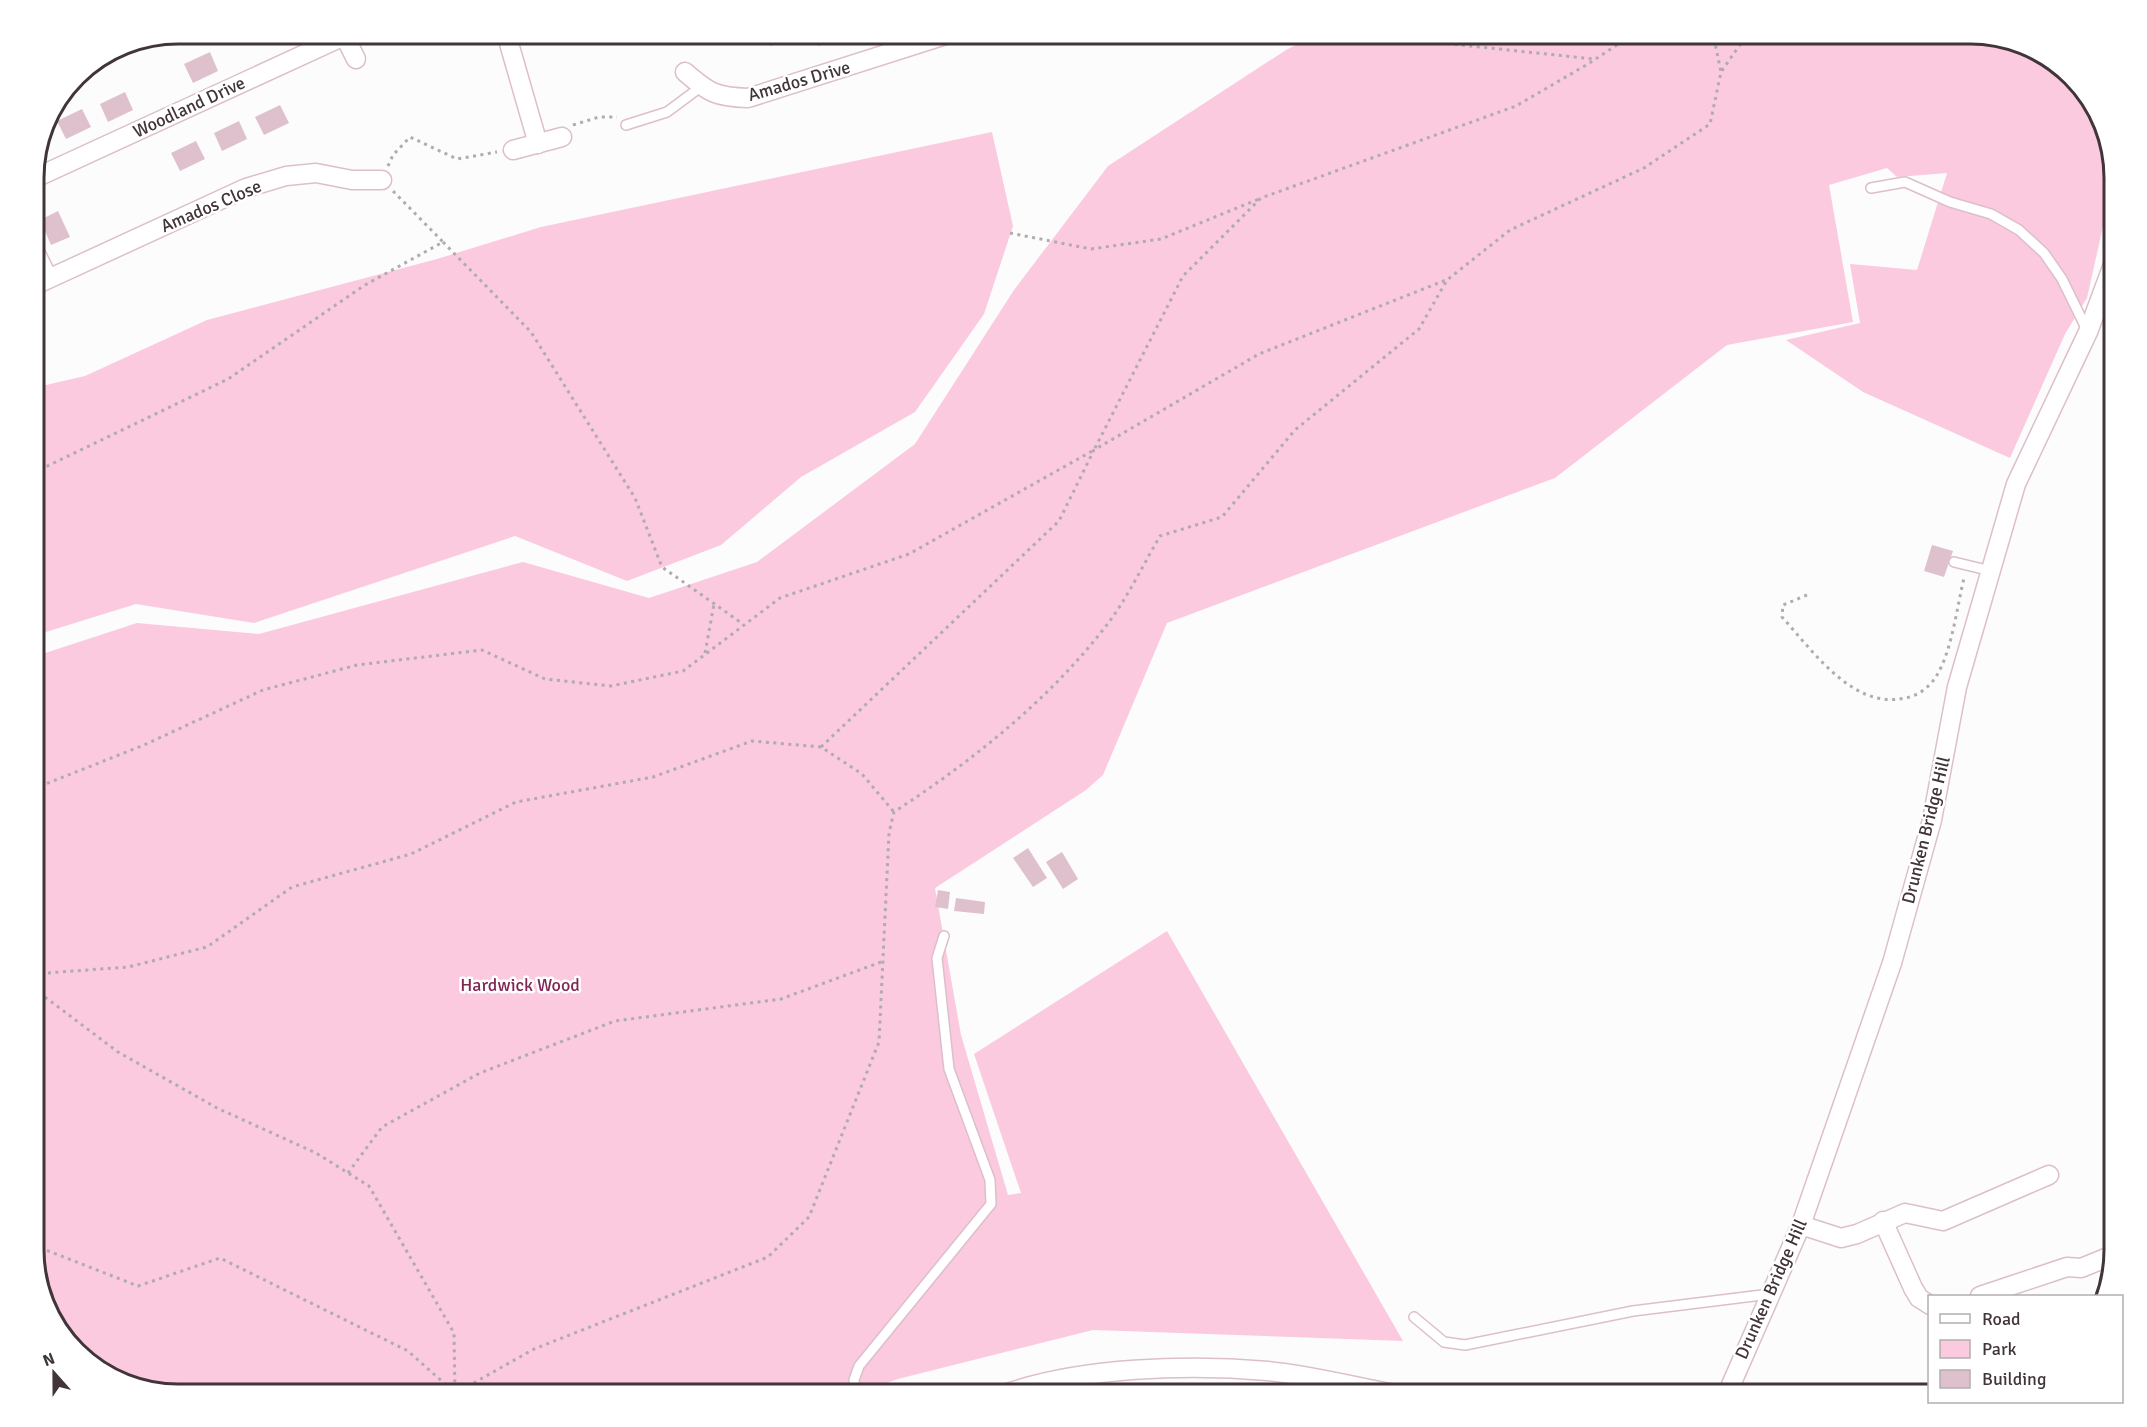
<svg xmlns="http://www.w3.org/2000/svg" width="2147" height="1427" viewBox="0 0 2147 1427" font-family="Signika,sans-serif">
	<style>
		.green { fill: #fbcade }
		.building { fill: #dec1cd }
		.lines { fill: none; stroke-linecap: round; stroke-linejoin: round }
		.lane-casing { stroke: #dcbfcb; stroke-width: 12 }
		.street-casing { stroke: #dcbfcb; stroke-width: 21 }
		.path { stroke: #b0abad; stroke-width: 3; stroke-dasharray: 3 4.5; stroke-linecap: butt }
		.lane { stroke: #fff; stroke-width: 9 }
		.street { stroke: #fff; stroke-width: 18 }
		.labels { text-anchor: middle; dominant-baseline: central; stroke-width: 5; stroke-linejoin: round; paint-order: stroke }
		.street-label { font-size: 18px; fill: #41353a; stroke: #fff }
		.park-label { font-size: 18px; fill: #802655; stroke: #fff }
		.rim { fill: none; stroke: #41353a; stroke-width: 3 }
	</style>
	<rect width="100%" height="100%" fill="#fcfcfc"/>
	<!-- green -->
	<g class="green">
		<polygon points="1319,33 1969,33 2050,58 2099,113 2114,177 2087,298 2065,334 2010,458 1863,392 1786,340 1860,323 1850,264 1917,270 1947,173 1897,177 1887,168 1829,185 1853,322 1727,345 1555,478 1167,623 1103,775 1086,790 935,888 961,1035 1008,1195 1021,1193 974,1054 1167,931 1403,1341 1093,1330 898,1379 856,1394 178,1394 97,1369 52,1321 33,1259 33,657 137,623 259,634 523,562 649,598 757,562 915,444 1014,290 1108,166 1286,50"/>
		<polygon points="992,132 1013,226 984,314 915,412 801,477 721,545 627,581 515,536 254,623 136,604 33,636 33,388 85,376 207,320 437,259 541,227"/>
	</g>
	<!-- building -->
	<g class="building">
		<polygon points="766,33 795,33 797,38 770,46"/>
		<polygon points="814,33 843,33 844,38 818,46"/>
		<polygon points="210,52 218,71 193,83 184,64"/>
		<polygon points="125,92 133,110 108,122 100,104"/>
		<polygon points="280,105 289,123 264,135 255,117"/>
		<polygon points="82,109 91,127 66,139 57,121"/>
		<polygon points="239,121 247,139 222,151 214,133"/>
		<polygon points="196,141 205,159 180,171 171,153"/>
		<polygon points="58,211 70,237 51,245 40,220"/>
		<polygon points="1932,545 1953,551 1944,577 1924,571"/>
		<polygon points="1028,848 1047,878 1033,887 1013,858"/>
		<polygon points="1062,852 1078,879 1063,889 1046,862"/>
		<polygon points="938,890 950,892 948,909 935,907"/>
		<polygon points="956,898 985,902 984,914 954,911"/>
	</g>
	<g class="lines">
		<!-- lane casing -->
		<g class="lane-casing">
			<g id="lane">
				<polyline points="626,125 667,112 702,86"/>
				<polyline points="1871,188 1905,182 1950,202 1991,214 2019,230 2044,253 2062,279 2087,330"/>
				<polyline points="1954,562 1991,571"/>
				<polyline points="1414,1317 1444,1342 1465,1345 1633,1311 1770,1294"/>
				<polyline points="855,1394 854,1380 859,1366 991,1204 990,1180 949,1069 937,958 944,936"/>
			</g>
		</g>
		<!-- street casing -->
		<g class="street-casing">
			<g id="street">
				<polyline points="343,33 356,59"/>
				<polyline points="506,33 538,144"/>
				<path d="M685 72C709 93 716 97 748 98L952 33"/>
				<polyline points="513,150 562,137"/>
				<polyline points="33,179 344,36"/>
				<polyline points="33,248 48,278"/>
				<polyline points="33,286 246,188 286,176 316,173 352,180 382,180"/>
				<polyline points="1883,1221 1913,1288 1919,1298 1930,1305"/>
				<polyline points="1801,1225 1841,1238 1857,1234 1905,1213 1943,1221 2049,1175"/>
				<polyline points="1980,1296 2067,1267 2081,1268 2113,1255"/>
				<path d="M1005 1394C1080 1367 1189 1364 1268 1371 1310 1375 1352 1386 1394 1394"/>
				<polyline points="1727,1394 1801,1225 1892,963 1932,820 1957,687 2016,484 2088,332 2114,262"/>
			</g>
		</g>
		<!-- path -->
		<g class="path">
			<polyline points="1708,33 1715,43 1721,72"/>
			<polyline points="1432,42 1594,59"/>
			<polyline points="573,125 599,117 617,117"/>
			<polyline points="388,166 393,155 410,137 457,159 497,152"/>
			<polyline points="1010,233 1091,249 1161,239 1259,199"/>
			<polyline points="443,242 531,332 635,498 662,567 743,624"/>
			<polyline points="33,473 228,379 365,285 443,242 393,191"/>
			<path d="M1807 595 1783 605 1782 617C1813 651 1853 710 1905 698 1918 696 1930 687 1937 675 1952 650 1957 607 1964 578"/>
			<polyline points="705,653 714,604"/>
			<polyline points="821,747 1059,521 1094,450 1259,354 1446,280"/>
			<polyline points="33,789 144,745 263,690 357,665 482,650 545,679 611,686 683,671 780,598 909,554 1094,450 1183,276 1261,198 1516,106 1588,64 1635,33"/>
			<polyline points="33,974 128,967 207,947 292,887 411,854 516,802 653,777 752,741 821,747 862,774 894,812"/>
			<polyline points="33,988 118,1052 217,1108 316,1153 369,1186 454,1333 455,1393"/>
			<polyline points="348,1173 382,1127 480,1073 615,1021 781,999 881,962"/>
			<polyline points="33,1245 138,1286 220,1258 408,1351 455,1393"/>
			<path d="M454 1394 534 1349 768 1257 809 1217 879 1042 889 833 894 812C972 761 1048 701 1106 626 1127 599 1143 565 1160 536L1222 517 1295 430 1419 329 1447 280 1510 230 1644 168 1710 124 1721 72 1748 33"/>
		</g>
		<!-- lane -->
		<use href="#lane" class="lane"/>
		<!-- street -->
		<use href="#street" class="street"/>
	</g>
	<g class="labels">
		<!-- street labels -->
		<g class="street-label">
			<text transform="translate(799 81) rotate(-16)">Amados Drive</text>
			<text transform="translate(189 107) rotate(-25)">Woodland Drive</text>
			<text transform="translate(211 206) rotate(-23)">Amados Close</text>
			<text transform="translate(1926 830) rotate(-76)">Drunken Bridge Hill</text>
			<text transform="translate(1771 1289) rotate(-66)">Drunken Bridge Hill</text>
		</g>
		<!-- park labels -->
		<g class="park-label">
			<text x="520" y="985">Hardwick Wood</text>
		</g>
	</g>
	<!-- crop -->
	<path d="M0 0H2147V1427H0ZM178 44H1970A134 134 0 0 1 2104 178V1250A134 134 0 0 1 1970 1384H178A134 134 0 0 1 44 1250V178A134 134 0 0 1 178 44Z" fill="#fff" fill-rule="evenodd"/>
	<path class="rim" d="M178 44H1970A134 134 0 0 1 2104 178V1250A134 134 0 0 1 1970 1384H178A134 134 0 0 1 44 1250V178A134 134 0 0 1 178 44Z"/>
	<!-- legend -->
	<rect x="1928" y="1295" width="195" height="108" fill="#ffffff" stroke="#b3aeb0" stroke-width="1.5"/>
	<rect x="1940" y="1314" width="30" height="9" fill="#ffffff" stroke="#b3aeb0" stroke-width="1.5"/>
	<text x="1982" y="1325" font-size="18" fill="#41353a">Road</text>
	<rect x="1940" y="1340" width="30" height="18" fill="#fbcade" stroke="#b3aeb0" stroke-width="1.5"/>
	<text x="1982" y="1355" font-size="18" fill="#41353a">Park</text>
	<rect x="1940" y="1370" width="30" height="18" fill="#dec1cd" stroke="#b3aeb0" stroke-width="1.5"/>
	<text x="1982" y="1385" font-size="18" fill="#41353a">Building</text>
	<!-- north arrow -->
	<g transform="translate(54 1373) rotate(339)" stroke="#ffffff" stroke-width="4.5" paint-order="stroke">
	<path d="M0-4.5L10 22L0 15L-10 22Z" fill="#41353a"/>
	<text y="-9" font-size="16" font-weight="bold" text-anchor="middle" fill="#41353a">N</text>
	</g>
</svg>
